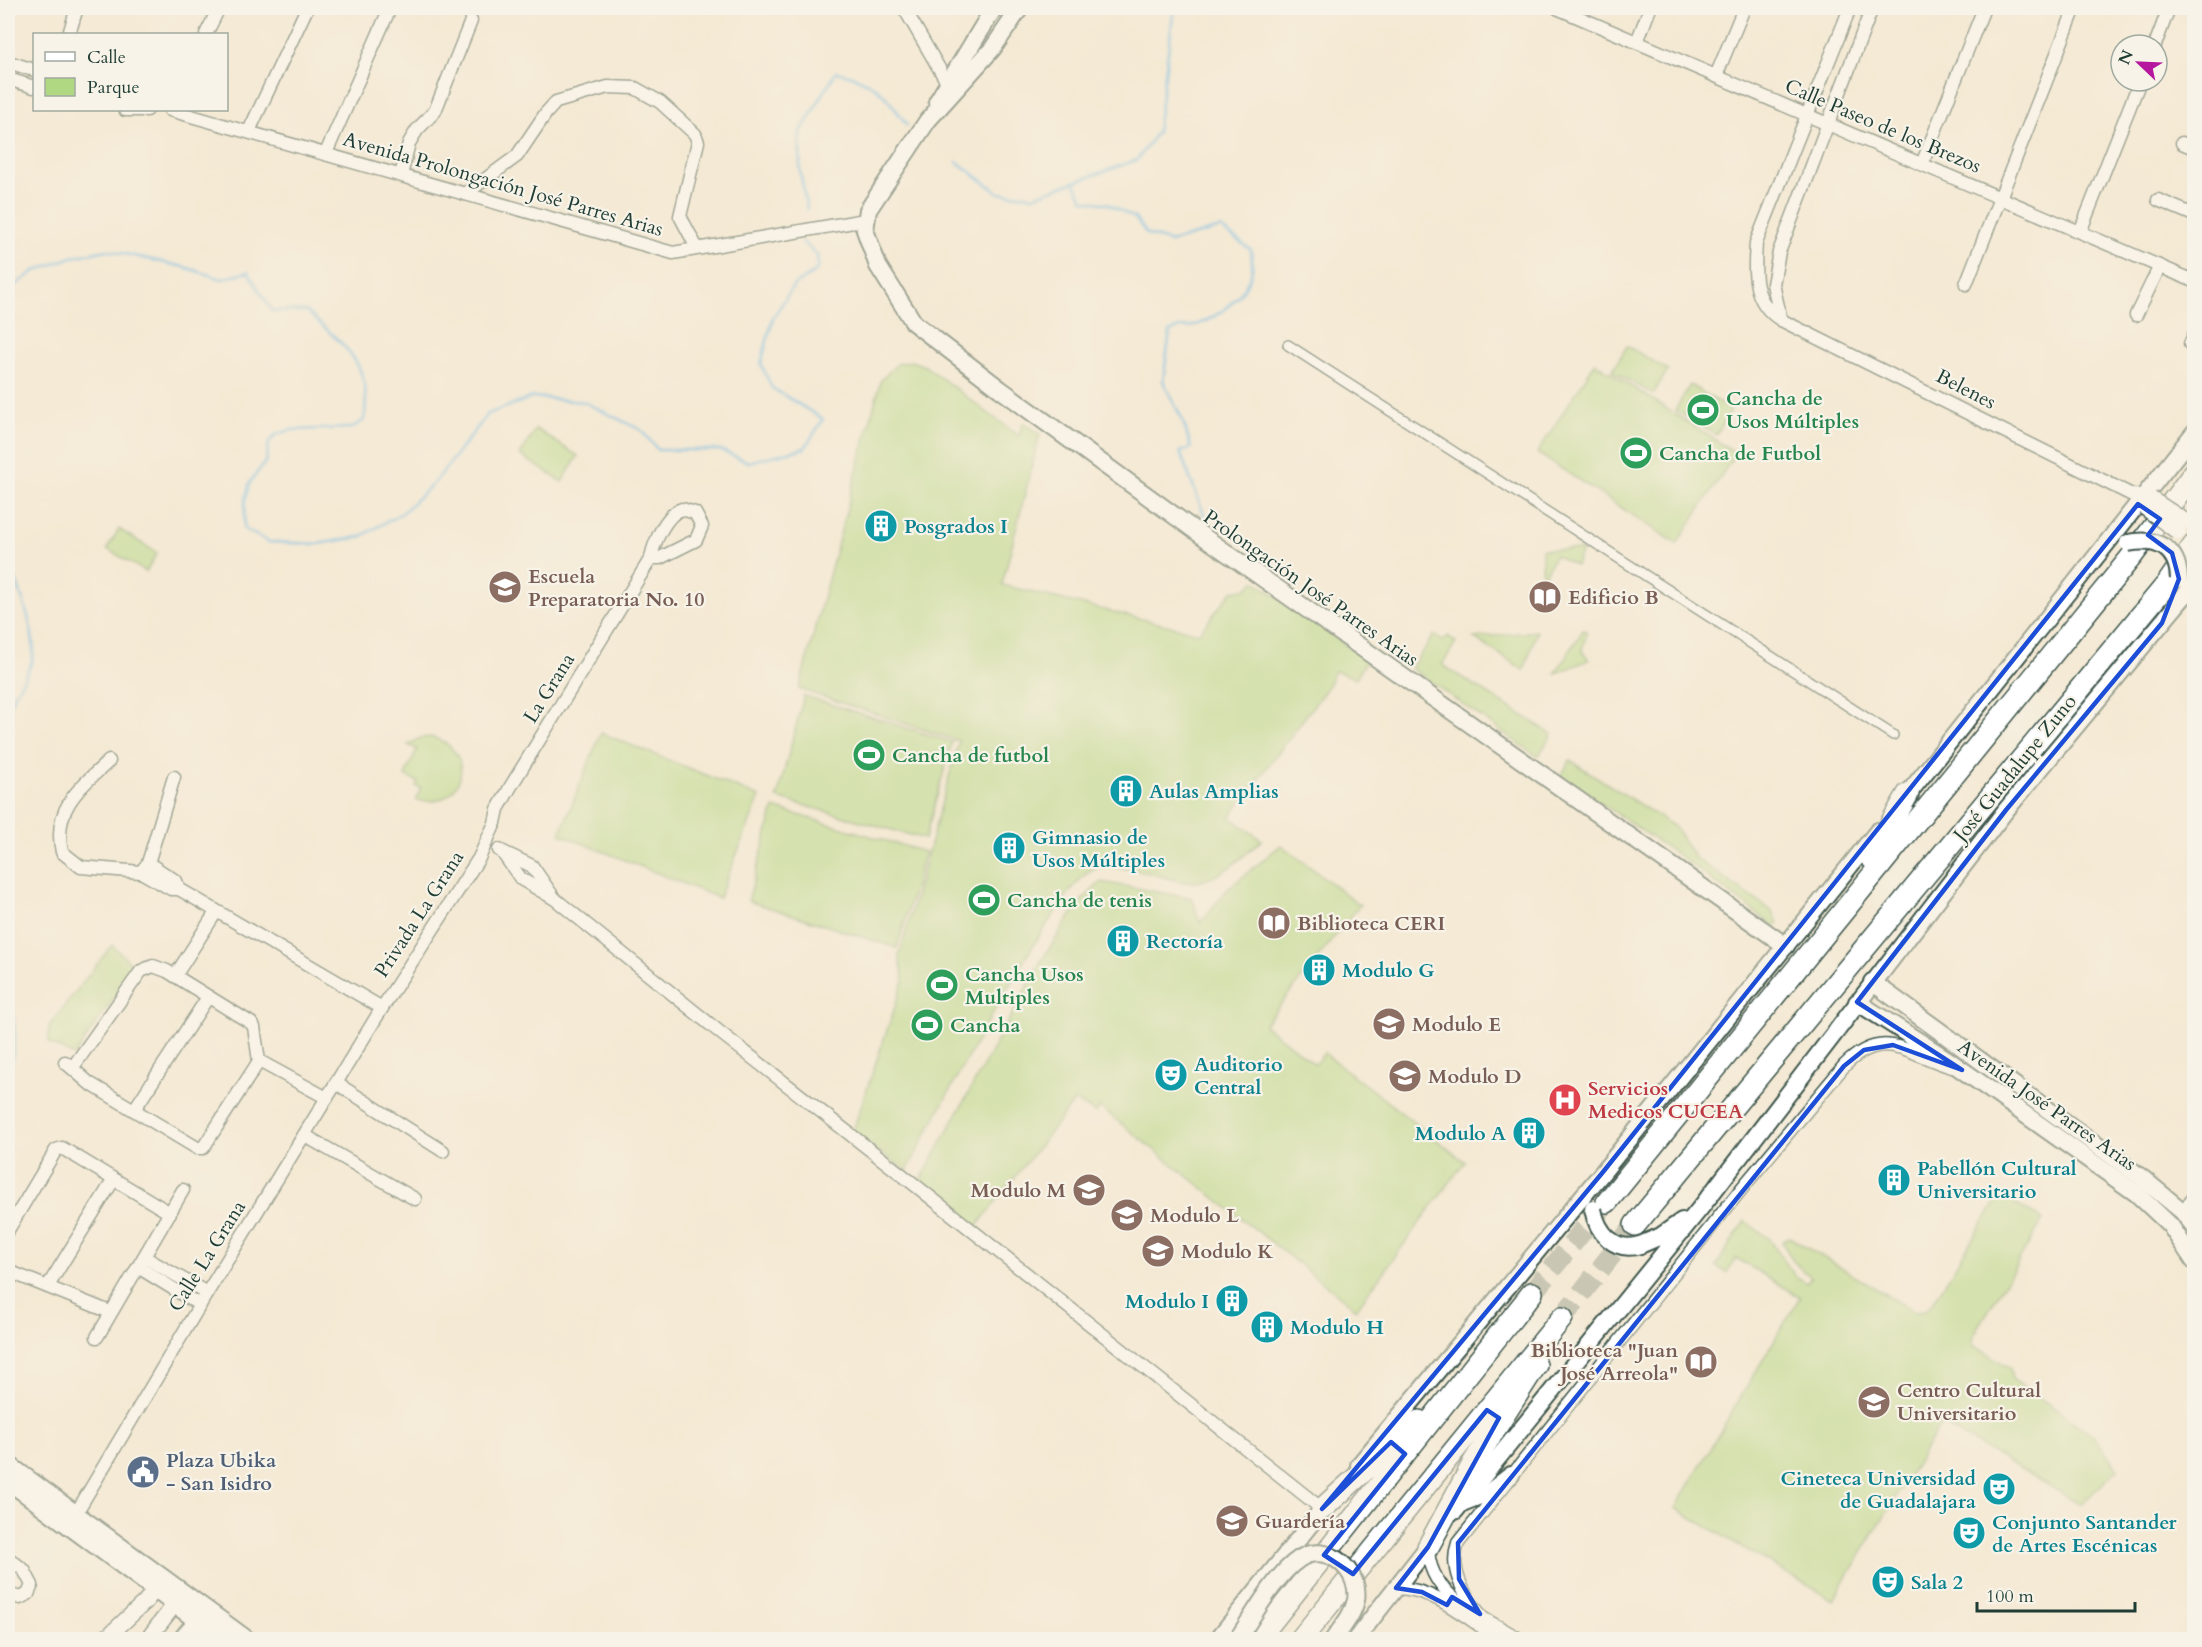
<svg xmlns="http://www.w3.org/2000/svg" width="2202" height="1647" viewBox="0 0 2202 1647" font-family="Cardo,serif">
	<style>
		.green { fill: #b0d882; stroke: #688a5b; stroke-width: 1.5 }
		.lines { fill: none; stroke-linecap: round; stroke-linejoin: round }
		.stream { stroke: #6cb8e6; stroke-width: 3 }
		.motorway-tunnel { stroke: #c9c7b4; stroke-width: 21; stroke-dasharray: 21 10; stroke-linecap: butt }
		.pedestrian-casing { stroke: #3f574c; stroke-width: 12 }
		.minor-casing { stroke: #3f574c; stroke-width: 15 }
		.tertiary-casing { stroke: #3f574c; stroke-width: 18 }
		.secondary-casing { stroke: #3f574c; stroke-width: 20 }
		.motorway-casing { stroke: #3f574c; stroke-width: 24 }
		.pedestrian { stroke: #fff; stroke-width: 9 }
		.minor { stroke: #fff; stroke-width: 12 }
		.tertiary { stroke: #fff; stroke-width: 15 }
		.secondary { stroke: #fff; stroke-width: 16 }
		.motorway { stroke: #fff; stroke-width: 21 }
		.tertiary-bridge-casing { stroke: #3f574c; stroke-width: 18; stroke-linecap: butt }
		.secondary-bridge-casing { stroke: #3f574c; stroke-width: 20; stroke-linecap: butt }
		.tertiary-bridge { stroke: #fff; stroke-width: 15 }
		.secondary-bridge { stroke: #fff; stroke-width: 16 }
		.marked { fill: none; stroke: #1d4ed8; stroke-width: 4.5; stroke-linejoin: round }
		.labels { text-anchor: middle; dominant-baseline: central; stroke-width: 4.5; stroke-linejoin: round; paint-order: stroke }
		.street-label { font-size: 20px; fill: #1f3d34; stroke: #f7f3e8 }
		.leisure-label { font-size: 20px; font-weight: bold; fill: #27864d; stroke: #f7f3e8; text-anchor: start }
		.culture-label { font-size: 20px; font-weight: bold; fill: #0d838f; stroke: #f7f3e8; text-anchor: start }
		.education-label { font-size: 20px; font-weight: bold; fill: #785e54; stroke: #f7f3e8; text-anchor: start }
		.health-label { font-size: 20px; font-weight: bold; fill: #be3a42; stroke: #f7f3e8; text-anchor: start }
		.service-label { font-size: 20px; font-weight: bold; fill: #4e5e75; stroke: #f7f3e8; text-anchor: start }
	</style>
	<rect width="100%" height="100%" fill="#f7f3e8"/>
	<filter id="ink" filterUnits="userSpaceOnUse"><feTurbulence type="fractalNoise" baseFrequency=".0167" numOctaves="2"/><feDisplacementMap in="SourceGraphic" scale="12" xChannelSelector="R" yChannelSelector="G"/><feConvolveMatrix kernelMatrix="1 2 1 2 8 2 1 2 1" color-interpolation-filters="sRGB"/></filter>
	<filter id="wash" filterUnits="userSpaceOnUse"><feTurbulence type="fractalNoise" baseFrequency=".008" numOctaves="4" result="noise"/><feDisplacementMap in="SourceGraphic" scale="24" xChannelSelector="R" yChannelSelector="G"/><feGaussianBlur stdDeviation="1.35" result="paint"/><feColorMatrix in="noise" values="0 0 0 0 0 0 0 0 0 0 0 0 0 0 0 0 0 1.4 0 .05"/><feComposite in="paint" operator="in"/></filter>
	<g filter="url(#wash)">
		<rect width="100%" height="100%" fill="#f4e9d4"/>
		<!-- green -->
		<g class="green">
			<polygon points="1627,346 1668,370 1653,394 1612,371"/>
			<path d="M911 361 925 366 1019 436 1023 423 1040 434 1002 585 1199 633 1232 591 1245 589 1255 581 1367 660 1356 678 1335 671 1326 689 1230 817 1262 840C1242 857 1214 886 1184 882 1168 879 1152 873 1135 870 1123 868 1107 865 1095 868 1059 880 931 1125 907 1171L852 1133 904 980 899 956 959 741 799 689 881 380 897 364Z"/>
			<polygon points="1595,363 1736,453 1677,544 1537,453"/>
			<polygon points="1690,385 1731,410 1716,435 1675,410"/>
			<polygon points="536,429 578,456 562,482 520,455"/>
			<polygon points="119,529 157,553 146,572 107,549"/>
			<polygon points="1542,549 1582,550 1576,566 1555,555 1542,579"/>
			<polygon points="1583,630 1587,632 1582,650 1589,660 1555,674"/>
			<polygon points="1537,631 1524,670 1474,638"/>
			<polygon points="1434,635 1443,641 1448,636 1456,642 1442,665 1552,734 1538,757 1411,668"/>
			<polygon points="804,696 952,742 925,839 777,798"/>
			<polygon points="601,733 760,797 719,898 560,834"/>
			<path d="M431 737C479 749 465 811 416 800L421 788 416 786 418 782 405 776 417 749 408 745 420 738Z"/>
			<polygon points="1570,760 1675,827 1695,858 1772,911 1778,923 1775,927 1682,858 1561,776"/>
			<polygon points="774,808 925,852 897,948 748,901"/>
			<polygon points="1281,845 1360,905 1264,1025 1315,1064 1324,1053 1465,1162 1356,1309 1100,1107 1095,1113 1075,1100 974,1230 918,1185 1040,963 1079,903 1101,882 1192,898 1200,923 1228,889"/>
			<polygon points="112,945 135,967 74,1056 49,1043 49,1026"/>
			<polygon points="2000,1195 2043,1220 1972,1338 1973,1345 2010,1368 2012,1379 2092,1434 2118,1469 2081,1504 1941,1423 1833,1600 1675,1508 1800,1297 1736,1258 1727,1273 1716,1266 1745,1221 1768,1238 1795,1276 1807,1283 1811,1277 1793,1261 1782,1242 1789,1237 1915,1312 1924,1311 1932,1304"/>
		</g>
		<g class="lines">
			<!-- stream -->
			<g class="stream">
				<polyline points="957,162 999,193 1034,196 1137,160 1157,132 1174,8"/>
				<path d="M1074 182 1084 200 1108 204 1135 218 1147 234 1170 242 1221 228 1251 250C1251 256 1253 264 1252 270 1247 295 1219 317 1196 325 1186 329 1180 325 1170 332L1163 381 1183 421 1191 448 1180 452 1210 530"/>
				<path d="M807 209 800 171V133L836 72C875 80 884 93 907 125"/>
				<path d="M8 294 12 288 33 272 72 257 107 250 184 267 222 279 248 272 272 311H306C343 345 374 363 364 420L352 428 291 430 277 434 269 442 266 461 250 482 245 500 244 529 269 542 317 544 360 537 402 513 435 482 488 414 533 397 584 402 641 430 658 450H720L748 462 805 448 823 419 772 388 761 364 773 318 794 285 815 272 818 267 817 255 803 242"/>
				<path d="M8 560C17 583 39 637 32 661 27 677 14 692 8 708"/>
				<polyline points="8,970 15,1036 8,1086"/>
			</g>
		</g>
	</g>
	<g filter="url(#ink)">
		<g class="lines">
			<!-- motorway-tunnel -->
			<g class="motorway-tunnel">
				<polyline points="1532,1293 1606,1202"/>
				<polyline points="1562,1318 1635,1225"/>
			</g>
			<!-- pedestrian casing -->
			<g class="pedestrian-casing">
				<g id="pedestrian">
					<polyline points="1288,345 1893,735"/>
					<polyline points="2182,1211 2194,1193"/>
				</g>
			</g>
			<!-- minor casing -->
			<g class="minor-casing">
				<g id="minor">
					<polyline points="904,8 951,89"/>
					<polyline points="1557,8 2194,281"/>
					<path d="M1850 8 1756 243C1754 274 1752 302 1781 320L2132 495 2146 496"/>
					<polyline points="69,34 77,8"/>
					<polyline points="206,34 219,8"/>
					<polyline points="1637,42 1650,8"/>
					<polyline points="2155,45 2169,8"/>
					<polyline points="8,62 34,70"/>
					<polyline points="1716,76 1744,8"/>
					<polyline points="8,79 34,87"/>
					<polyline points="125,110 147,110"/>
					<polyline points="170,110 673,253 865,220"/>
					<polyline points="249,131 307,8"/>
					<polyline points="2182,143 2194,148"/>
					<polyline points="326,153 390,8"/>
					<polyline points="1922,164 1984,8"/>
					<polyline points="401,175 409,143 417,130 435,111 471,21"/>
					<polyline points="465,194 517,156 546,113 556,102 608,87 635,88 660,102 695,134 698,142 680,216 697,248"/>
					<polyline points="2158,200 2194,215"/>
					<polyline points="2080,232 2140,81"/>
					<polyline points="1966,284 2075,8"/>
					<polyline points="2136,315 2160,266"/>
					<polyline points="1781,320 1773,284 1779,252 1872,8"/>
					<polyline points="2190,344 2194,335"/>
					<path d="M109 761C80 787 52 809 62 852L81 867 141 872 148 863 174 777"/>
					<polyline points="499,850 532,866 554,898"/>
					<polyline points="502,852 521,879 555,899 722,1034 915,1185 1322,1509"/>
					<polyline points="148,863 176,881 179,889"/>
					<polyline points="141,872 171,889 179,889 382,1008"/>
					<polyline points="175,976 216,912"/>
					<polyline points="259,1061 327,1098"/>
					<polyline points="65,1062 89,1083 197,1148 203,1148 259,1061"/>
					<polyline points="73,1067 141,971 153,966 167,971 251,1023 254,1027 259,1061"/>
					<polyline points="336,1083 443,1151"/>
					<polyline points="134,1110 208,997"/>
					<polyline points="304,1135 415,1199"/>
					<polyline points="8,1230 56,1150 62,1148 170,1213"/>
					<polyline points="144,1257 207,1293"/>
					<polyline points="138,1267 200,1305"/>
					<polyline points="8,1271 110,1312"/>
					<polyline points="48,1286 114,1179"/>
					<polyline points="97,1337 183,1190"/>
					<path d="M72 1520 207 1293 382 1008 479 858 495 823 498 809 511 786 651 558C654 542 666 514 682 509L695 513 702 526 696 540 660 558H651"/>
					<path d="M1428 1547C1428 1598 1483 1616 1521 1640"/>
					<polyline points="8,1558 24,1570 32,1585 28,1594 20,1598 8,1594"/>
					<path d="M1396 1588C1435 1588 1469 1620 1501 1640"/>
					<path d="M1480 1614C1463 1595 1449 1568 1458 1543L1743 1187 1844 1066C1884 1025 1909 1055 1952 1067"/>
				</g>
			</g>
			<!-- tertiary casing -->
			<g class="tertiary-casing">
				<g id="tertiary">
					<polyline points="104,1640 145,1602 162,1581"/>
					<polyline points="147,1640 182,1595"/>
				</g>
			</g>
			<!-- secondary casing -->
			<g class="secondary-casing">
				<g id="secondary">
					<polyline points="1020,8 993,48 928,120 868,210 865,230 878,266 914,323 1000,389 1197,532 1786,946"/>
					<polyline points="937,102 994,8"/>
					<polyline points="1900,804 2194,433"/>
					<polyline points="1872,982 2142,1178 2182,1211 2194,1226"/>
					<polyline points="1857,1002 1948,1060 2136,1193 2170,1225 2194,1261"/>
					<polyline points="1640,1245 1661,1236 1682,1221"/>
					<polyline points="8,1464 248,1640"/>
					<polyline points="1359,1465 1603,1172 1878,831"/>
					<polyline points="8,1481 223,1640"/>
					<polyline points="1462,1503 1488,1493 1511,1475"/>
					<polyline points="1455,1511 1702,1206 2006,810 2194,584"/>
					<polyline points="181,1640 197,1620"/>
					<polyline points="1217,1640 1329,1501"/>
					<polyline points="1355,1640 1434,1539"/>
				</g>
			</g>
			<!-- motorway casing -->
			<g class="motorway-casing">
				<g id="motorway">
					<polyline points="1871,858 1908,794"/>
					<polyline points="1607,1202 2132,556 2194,473"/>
					<polyline points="1635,1225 2167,584 2194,545"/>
					<polyline points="1322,1509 1419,1421"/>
					<polyline points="1428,1547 1474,1462 1536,1365"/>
					<polyline points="1257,1640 1532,1293"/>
					<polyline points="1300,1640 1562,1318"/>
				</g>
			</g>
			<!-- pedestrian -->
			<use href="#pedestrian" class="pedestrian"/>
			<!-- minor -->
			<use href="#minor" class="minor"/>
			<!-- tertiary -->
			<use href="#tertiary" class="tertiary"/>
			<!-- secondary -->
			<use href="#secondary" class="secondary"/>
			<!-- motorway -->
			<use href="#motorway" class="motorway"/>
			<!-- tertiary-bridge casing -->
			<g class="tertiary-bridge-casing">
				<g id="tertiary-bridge">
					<polyline points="2151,499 2185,521"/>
					<polyline points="2144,507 2178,532"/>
				</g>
			</g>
			<!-- secondary-bridge casing -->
			<g class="secondary-bridge-casing">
				<g id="secondary-bridge">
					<path d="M2128 543C2157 537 2178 548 2179 579"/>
					<path d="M1593 1209C1597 1232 1614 1253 1640 1245"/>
					<path d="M1237 1640C1253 1616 1276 1574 1299 1559 1326 1540 1361 1571 1356 1600 1353 1615 1342 1627 1333 1640"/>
				</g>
			</g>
			<!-- tertiary-bridge -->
			<use href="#tertiary-bridge" class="tertiary-bridge"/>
			<!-- secondary-bridge -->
			<use href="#secondary-bridge" class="secondary-bridge"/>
		</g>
	</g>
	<!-- marked area -->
	<path d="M0 0H2202V1647H0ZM2138 504 2160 519 2148 535 2172 553 2179 579 2162 623 2006 810 1857 1002 1962 1070 1893 1045 1864 1050 1844 1066 1458 1543 1459 1579 1480 1614 1452 1597 1447 1605 1422 1592 1396 1588 1428 1547 1499 1418 1487 1410 1353 1574 1324 1555 1405 1454 1391 1442 1322 1509 1603 1172Z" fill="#f4e9d4" fill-opacity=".55" fill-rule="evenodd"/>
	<path class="marked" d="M2138 504 2160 519 2148 535 2172 553 2179 579 2162 623 2006 810 1857 1002 1962 1070 1893 1045 1864 1050 1844 1066 1458 1543 1459 1579 1480 1614 1452 1597 1447 1605 1422 1592 1396 1588 1428 1547 1499 1418 1487 1410 1353 1574 1324 1555 1405 1454 1391 1442 1322 1509 1603 1172Z"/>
	<!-- icons -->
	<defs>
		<g id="stadium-disc" transform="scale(1.725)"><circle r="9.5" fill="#2e9e5b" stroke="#f7f3e8"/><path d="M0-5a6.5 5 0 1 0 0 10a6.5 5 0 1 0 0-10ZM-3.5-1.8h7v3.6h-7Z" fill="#fff"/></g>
		<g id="building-disc" transform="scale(1.725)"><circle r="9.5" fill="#0f9aa8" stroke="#f7f3e8"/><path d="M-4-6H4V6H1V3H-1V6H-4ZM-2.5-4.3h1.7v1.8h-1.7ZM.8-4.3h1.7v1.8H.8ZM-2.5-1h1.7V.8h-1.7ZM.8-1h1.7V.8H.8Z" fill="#fff"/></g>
		<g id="university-disc" transform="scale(1.725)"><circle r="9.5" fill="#8d6e63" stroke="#f7f3e8"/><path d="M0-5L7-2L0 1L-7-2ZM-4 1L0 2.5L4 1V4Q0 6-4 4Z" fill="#fff"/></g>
		<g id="library-disc" transform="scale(1.725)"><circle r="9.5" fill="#8d6e63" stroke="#f7f3e8"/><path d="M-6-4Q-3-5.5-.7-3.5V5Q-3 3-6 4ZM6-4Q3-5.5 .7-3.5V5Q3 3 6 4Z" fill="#fff"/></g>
		<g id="school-disc" transform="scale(1.725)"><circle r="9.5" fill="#8d6e63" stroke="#f7f3e8"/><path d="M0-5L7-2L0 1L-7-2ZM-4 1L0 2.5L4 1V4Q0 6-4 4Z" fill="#fff"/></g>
		<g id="theatre-disc" transform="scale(1.725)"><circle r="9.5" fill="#0f9aa8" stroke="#f7f3e8"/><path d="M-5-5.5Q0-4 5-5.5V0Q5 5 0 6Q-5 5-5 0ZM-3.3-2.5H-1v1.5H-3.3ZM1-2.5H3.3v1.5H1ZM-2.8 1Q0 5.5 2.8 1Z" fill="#fff"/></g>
		<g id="hospital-disc" transform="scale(1.725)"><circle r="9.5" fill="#e0444e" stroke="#f7f3e8"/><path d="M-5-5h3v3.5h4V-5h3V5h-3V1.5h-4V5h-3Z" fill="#fff"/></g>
		<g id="civic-disc" transform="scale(1.725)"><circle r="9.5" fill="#5c6f8a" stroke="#f7f3e8"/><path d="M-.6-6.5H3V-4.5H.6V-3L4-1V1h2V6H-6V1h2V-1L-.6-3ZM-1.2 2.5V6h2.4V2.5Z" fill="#fff"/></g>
	</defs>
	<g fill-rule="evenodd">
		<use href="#stadium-disc" x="1703" y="410"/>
		<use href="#stadium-disc" x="1636" y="453"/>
		<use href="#building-disc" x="881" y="526"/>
		<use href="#university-disc" x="505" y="587"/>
		<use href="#library-disc" x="1545" y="597"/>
		<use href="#stadium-disc" x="869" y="755"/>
		<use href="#building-disc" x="1126" y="791"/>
		<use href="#building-disc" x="1009" y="848"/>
		<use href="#stadium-disc" x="984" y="900"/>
		<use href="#library-disc" x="1274" y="923"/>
		<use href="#building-disc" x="1123" y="941"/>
		<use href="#building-disc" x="1319" y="970"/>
		<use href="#stadium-disc" x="942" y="985"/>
		<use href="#school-disc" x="1389" y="1024"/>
		<use href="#stadium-disc" x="927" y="1025"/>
		<use href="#theatre-disc" x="1171" y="1075"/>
		<use href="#school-disc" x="1405" y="1076"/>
		<use href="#hospital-disc" x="1565" y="1100"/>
		<use href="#building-disc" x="1529" y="1133"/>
		<use href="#building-disc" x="1894" y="1180"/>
		<use href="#school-disc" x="1089" y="1190"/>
		<use href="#school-disc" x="1127" y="1215"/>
		<use href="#school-disc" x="1158" y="1251"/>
		<use href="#building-disc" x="1232" y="1301"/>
		<use href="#building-disc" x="1267" y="1327"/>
		<use href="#library-disc" x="1701" y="1362"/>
		<use href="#university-disc" x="1874" y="1402"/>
		<use href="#civic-disc" x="143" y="1472"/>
		<use href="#theatre-disc" x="1999" y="1489"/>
		<use href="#school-disc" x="1232" y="1521"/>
		<use href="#theatre-disc" x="1969" y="1533"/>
		<use href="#theatre-disc" x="1888" y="1582"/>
	</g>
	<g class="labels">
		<!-- street labels -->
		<g class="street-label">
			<text transform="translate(1883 126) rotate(23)">Calle Paseo de los Brezos</text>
			<text transform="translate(503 184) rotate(16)">Avenida Prolongación José Parres Arias</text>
			<text transform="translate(1966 389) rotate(27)">Belenes</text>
			<text transform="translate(1311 588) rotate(35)">Prolongación José Parres Arias</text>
			<text transform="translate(549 688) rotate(-58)">La Grana</text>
			<text transform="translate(2015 768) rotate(-51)">José Guadalupe Zuno</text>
			<text transform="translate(419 914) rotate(-57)">Privada La Grana</text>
			<text transform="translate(2047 1105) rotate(35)">Avenida José Parres Arias</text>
			<text transform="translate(207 1256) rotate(-58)">Calle La Grana</text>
		</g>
		<!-- leisure labels -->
		<g class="leisure-label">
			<text x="1726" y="398">Cancha de<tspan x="1726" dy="23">Usos Múltiples</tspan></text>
			<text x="1659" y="453">Cancha de Futbol</text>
			<text x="892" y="755">Cancha de futbol</text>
			<text x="1007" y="900">Cancha de tenis</text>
			<text x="965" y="974">Cancha Usos<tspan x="965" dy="23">Multiples</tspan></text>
			<text x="950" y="1025">Cancha</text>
		</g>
		<!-- culture labels -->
		<g class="culture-label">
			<text x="904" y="526">Posgrados I</text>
			<text x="1149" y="791">Aulas Amplias</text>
			<text x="1032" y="837">Gimnasio de<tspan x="1032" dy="23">Usos Múltiples</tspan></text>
			<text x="1146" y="941">Rectoría</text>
			<text x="1342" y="970">Modulo G</text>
			<text x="1194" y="1064">Auditorio<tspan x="1194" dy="23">Central</tspan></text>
			<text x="1506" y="1133" text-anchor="end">Modulo A</text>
			<text x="1917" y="1168">Pabellón Cultural<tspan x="1917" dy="23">Universitario</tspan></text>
			<text x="1209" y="1301" text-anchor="end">Modulo I</text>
			<text x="1290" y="1327">Modulo H</text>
			<text x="1976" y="1478" text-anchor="end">Cineteca Universidad<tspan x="1976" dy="23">de Guadalajara</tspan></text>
			<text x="1992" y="1522">Conjunto Santander<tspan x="1992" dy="23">de Artes Escénicas</tspan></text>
			<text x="1911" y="1582">Sala 2</text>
		</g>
		<!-- education labels -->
		<g class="education-label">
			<text x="528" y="576">Escuela<tspan x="528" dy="23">Preparatoria No. 10</tspan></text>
			<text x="1568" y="597">Edificio B</text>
			<text x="1297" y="923">Biblioteca CERI</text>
			<text x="1412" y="1024">Modulo E</text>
			<text x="1428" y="1076">Modulo D</text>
			<text x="1066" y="1190" text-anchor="end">Modulo M</text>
			<text x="1150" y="1215">Modulo L</text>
			<text x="1181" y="1251">Modulo K</text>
			<text x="1678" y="1350" text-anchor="end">Biblioteca "Juan<tspan x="1678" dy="23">José Arreola"</tspan></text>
			<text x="1897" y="1390">Centro Cultural<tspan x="1897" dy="23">Universitario</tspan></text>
			<text x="1255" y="1521">Guardería</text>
		</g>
		<!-- health labels -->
		<g class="health-label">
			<text x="1588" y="1088">Servicios<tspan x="1588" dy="23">Medicos CUCEA</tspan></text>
		</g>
		<!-- service labels -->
		<g class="service-label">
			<text x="166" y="1460">Plaza Ubika<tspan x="166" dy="23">- San Isidro</tspan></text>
		</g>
	</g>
	<!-- margin -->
	<rect width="2202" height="1647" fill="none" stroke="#f7f3e8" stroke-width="30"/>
	<!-- legend -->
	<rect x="33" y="33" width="195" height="78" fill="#f7f3e8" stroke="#a1aaa0" stroke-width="1.5"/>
	<rect x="45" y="52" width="30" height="9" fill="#ffffff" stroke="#a1aaa0" stroke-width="1.5"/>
	<text x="87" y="63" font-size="18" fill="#1f3d34">Calle</text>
	<rect x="45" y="78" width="30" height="18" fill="#b0d882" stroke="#a1aaa0" stroke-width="1.5"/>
	<text x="87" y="93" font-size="18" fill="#1f3d34">Parque</text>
	<!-- north arrow -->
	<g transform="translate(2139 63) rotate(293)"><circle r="28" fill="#f7f3e8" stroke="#a1aaa0" stroke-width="1.5"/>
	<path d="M0-4.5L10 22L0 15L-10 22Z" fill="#b5179e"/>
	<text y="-9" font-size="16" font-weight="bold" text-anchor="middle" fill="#1f3d34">N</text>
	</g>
	<!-- scale -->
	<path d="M1977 1602v9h158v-9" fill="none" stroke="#1f3d34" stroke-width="3"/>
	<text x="1986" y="1602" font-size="18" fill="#1f3d34" stroke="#f7f3e8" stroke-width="4.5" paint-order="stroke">100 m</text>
</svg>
